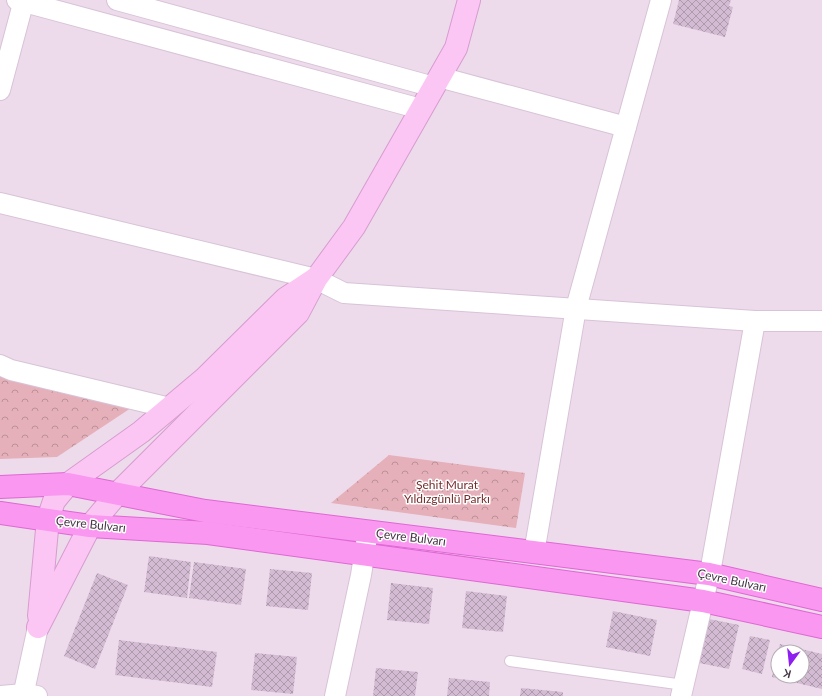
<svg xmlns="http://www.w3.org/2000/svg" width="822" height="696" viewBox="0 0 822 696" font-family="Lato,sans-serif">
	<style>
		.residential { fill: #eddbec; fill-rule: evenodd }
		.park { fill: url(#park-crowns) }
		.building { fill: url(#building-cross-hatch) }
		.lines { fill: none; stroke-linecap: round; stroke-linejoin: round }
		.lane-casing { stroke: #d8c3d7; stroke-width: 12 }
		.street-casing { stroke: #d8c3d7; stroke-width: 22 }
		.secondary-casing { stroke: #d69ccf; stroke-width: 24 }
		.primary-casing { stroke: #de68d4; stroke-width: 24 }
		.lane { stroke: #fff; stroke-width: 10 }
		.street { stroke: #fff; stroke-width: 20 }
		.secondary { stroke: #fcc6f4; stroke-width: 22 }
		.primary { stroke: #fa97f0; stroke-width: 22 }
		.labels { text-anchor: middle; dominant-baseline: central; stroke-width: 3; stroke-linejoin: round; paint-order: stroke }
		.park-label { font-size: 12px; fill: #742c2b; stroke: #fff }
		.street-label { font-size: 12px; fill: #443544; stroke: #fff }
	</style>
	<defs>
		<pattern id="park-crowns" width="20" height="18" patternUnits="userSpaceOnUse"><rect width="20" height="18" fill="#e5b0b9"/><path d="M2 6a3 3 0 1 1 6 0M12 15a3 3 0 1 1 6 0" fill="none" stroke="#bb9098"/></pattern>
		<pattern id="building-cross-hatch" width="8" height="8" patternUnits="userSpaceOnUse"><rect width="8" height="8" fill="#d3bcd3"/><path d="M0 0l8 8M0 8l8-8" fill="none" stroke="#ad9aad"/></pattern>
	</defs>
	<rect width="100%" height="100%" fill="#f2e6f1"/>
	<!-- residential -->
	<path class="residential" d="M0 0H822V696H0ZM778 652H802V676H778Z"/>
	<!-- park -->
	<g class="park">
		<polygon points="0,373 134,406 57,457 0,459"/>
		<polygon points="389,455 525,473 516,528 331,503"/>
	</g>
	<!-- building -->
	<g class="building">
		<polygon points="679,0 731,0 729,6 733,7 725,37 673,24"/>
		<polygon points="149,556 191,562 187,598 144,592"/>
		<polygon points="194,562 246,569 241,605 189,598"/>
		<polygon points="270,569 312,573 308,610 266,606"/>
		<polygon points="97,573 128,585 95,669 64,656"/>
		<polygon points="391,583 433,588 429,624 387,620"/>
		<polygon points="466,591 507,596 503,632 462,628"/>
		<polygon points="613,611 657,620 650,656 606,647"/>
		<polygon points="709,619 739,625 729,669 699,663"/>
		<polygon points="750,636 770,640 762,674 742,669"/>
		<polygon points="119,640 217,652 212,687 115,675"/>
		<polygon points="780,644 822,654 822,689 772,677 777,654 778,676 802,676 802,652 778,652"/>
		<polygon points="255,653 297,657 293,694 251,690"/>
		<polygon points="376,668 418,672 415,696 373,696"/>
		<polygon points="449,678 490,682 489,696 447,696"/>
		<polygon points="521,688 563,692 563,696 520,696"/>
	</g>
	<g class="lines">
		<!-- lane casing -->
		<g class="lane-casing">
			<polyline id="lane" points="510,661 684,685"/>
		</g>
		<!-- street casing -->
		<g class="street-casing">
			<g id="street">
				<polyline points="17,0 421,109"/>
				<polyline points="117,0 434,87"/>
				<polyline points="439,77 626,127"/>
				<polyline points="0,90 24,0"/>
				<polyline points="0,203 316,279 344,293 755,321 822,321"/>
				<polyline points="0,365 11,370 170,408"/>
				<polyline points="534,553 576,308 661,0"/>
				<polyline points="0,696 24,694 37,696"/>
				<polyline points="23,696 38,627"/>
				<polyline points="335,696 361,575 368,531"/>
				<polyline points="681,696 711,567 755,321"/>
			</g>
		</g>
		<!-- secondary casing -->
		<g class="secondary-casing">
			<g id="secondary">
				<polyline points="39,616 48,519 54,501 68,484 141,432 204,379 285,299 315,279"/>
				<polyline points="38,627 90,526 117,494 298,313 316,279 354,227 456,48 469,0"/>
			</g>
		</g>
		<!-- primary casing -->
		<g class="primary-casing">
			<g id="primary">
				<polyline points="0,487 68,484 205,511 709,574 822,600"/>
				<polyline points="0,513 90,526 208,533 703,601 822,627"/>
			</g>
		</g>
		<!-- lane -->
		<use href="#lane" class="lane"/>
		<!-- street -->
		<use href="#street" class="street"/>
		<!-- secondary -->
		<use href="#secondary" class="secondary"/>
		<!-- primary -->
		<use href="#primary" class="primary"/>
	</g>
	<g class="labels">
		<!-- park labels -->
		<g class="park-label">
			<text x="447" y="484">Şehit Murat<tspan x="447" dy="14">Yıldızgünlü Parkı</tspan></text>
		</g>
		<!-- street labels -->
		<g class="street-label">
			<text transform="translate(91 524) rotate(6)">Çevre Bulvarı</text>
			<text transform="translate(411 537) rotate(7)">Çevre Bulvarı</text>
			<text transform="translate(732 580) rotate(12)">Çevre Bulvarı</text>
		</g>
	</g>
	<!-- north arrow -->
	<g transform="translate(790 664) rotate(195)"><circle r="19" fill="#ffffff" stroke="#b4aeb4"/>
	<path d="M0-3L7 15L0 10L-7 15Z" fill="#8f1ef1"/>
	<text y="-6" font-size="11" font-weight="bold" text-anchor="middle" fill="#443544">K</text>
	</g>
</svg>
